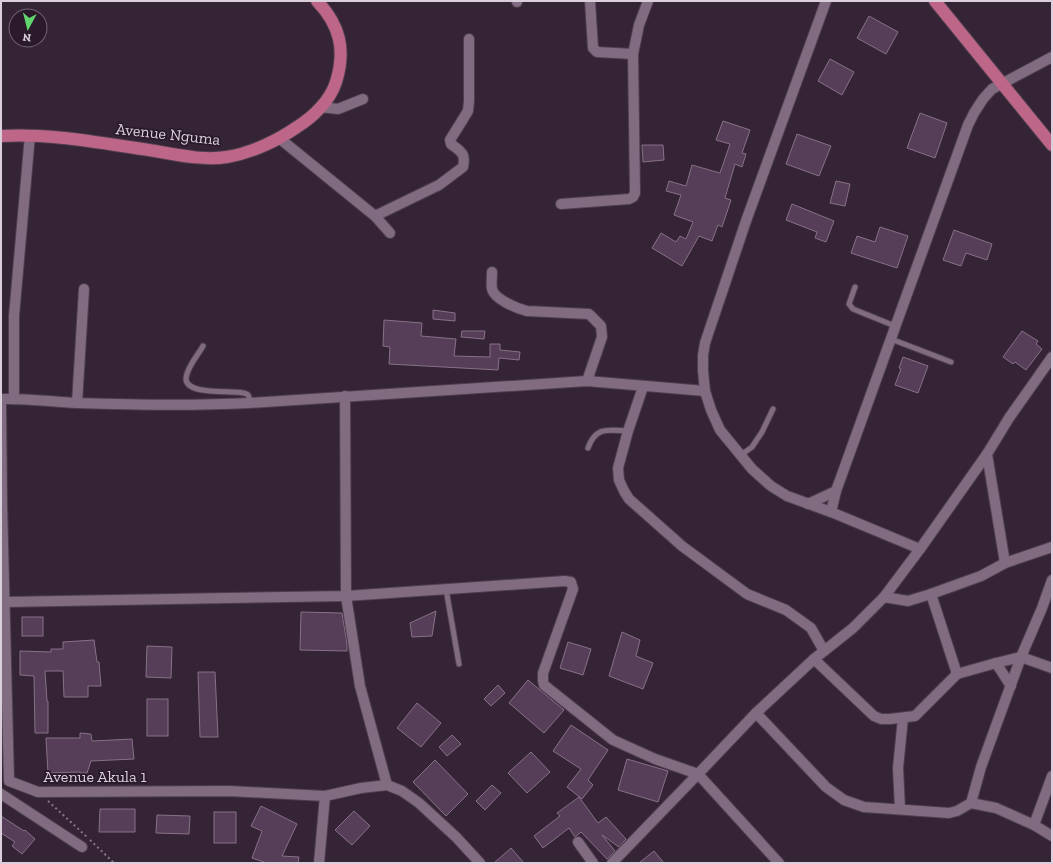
<svg xmlns="http://www.w3.org/2000/svg" width="1053" height="864" viewBox="0 0 1053 864" font-family="'Zilla Slab',serif">
	<style>
		.building { fill: #573e58; stroke: #877188 }
		.lines { fill: none; stroke-linecap: round; stroke-linejoin: round }
		.lane-casing { stroke: #4e3f4e; stroke-width: 7 }
		.street-casing { stroke: #4e3f4e; stroke-width: 12 }
		.primary-casing { stroke: #4e3f4e; stroke-width: 14 }
		.path { stroke: #887989; stroke-width: 2; stroke-dasharray: 2 3; stroke-linecap: butt }
		.lane { stroke: #816b81; stroke-width: 5 }
		.street { stroke: #816b81; stroke-width: 10 }
		.primary { stroke: #be6687; stroke-width: 12 }
		.labels { text-anchor: middle; dominant-baseline: central; stroke-width: 3.5; stroke-linejoin: round; paint-order: stroke }
		.street-label { font-size: 16px; fill: #dbcfdb; stroke: #2b192c }
	</style>
	<rect width="100%" height="100%" fill="#352336"/>
	<!-- building -->
	<g class="building">
		<polygon points="869,16 898,32 886,54 857,38"/>
		<polygon points="830,59 854,72 842,95 818,81"/>
		<polygon points="920,113 947,123 935,158 907,148"/>
		<polygon points="723,121 750,130 742,153 746,154 742,167 735,164 725,198 731,200 722,227 718,225 712,241 699,236 682,266 652,248 661,233 676,242 680,236 686,239 693,222 674,215 681,195 666,191 669,181 686,186 692,165 720,173 730,144 716,140"/>
		<polygon points="797,134 831,146 819,176 786,164"/>
		<polygon points="642,145 663,145 664,160 643,162"/>
		<polygon points="836,181 850,184 845,206 830,203"/>
		<polygon points="792,204 834,221 826,242 815,238 817,232 786,220"/>
		<polygon points="880,227 908,236 897,268 851,253 857,236 875,242"/>
		<polygon points="954,230 992,244 987,260 966,253 961,266 943,260"/>
		<polygon points="433,310 455,313 455,321 433,319"/>
		<polygon points="384,320 422,323 421,336 456,339 454,356 490,357 490,344 500,344 500,350 520,352 519,360 499,358 498,370 389,364 390,347 383,346"/>
		<polygon points="462,331 485,331 484,339 461,337"/>
		<polygon points="1022,331 1038,341 1036,344 1042,349 1026,370 1015,362 1013,364 1003,357"/>
		<polygon points="903,357 928,366 918,393 895,385 901,369 899,368"/>
		<polygon points="436,611 432,636 412,637 410,623"/>
		<polygon points="301,612 342,613 347,644 347,651 300,650"/>
		<rect x="22" y="617" width="21" height="19"/>
		<polygon points="622,632 640,640 636,656 653,663 643,689 609,676"/>
		<polygon points="94,640 97,662 99,662 101,686 88,686 88,697 64,697 63,671 45,671 47,701 48,701 48,733 35,733 34,676 20,675 20,651 51,652 51,649 63,649 63,642"/>
		<polygon points="568,642 591,649 583,675 560,668"/>
		<polygon points="147,646 172,647 171,678 146,677"/>
		<polygon points="198,672 215,672 218,737 200,737"/>
		<polygon points="528,680 564,710 544,733 509,703"/>
		<polygon points="498,685 505,693 491,706 484,699"/>
		<rect x="147" y="699" width="21" height="37"/>
		<polygon points="417,703 441,723 421,747 397,728"/>
		<polygon points="571,725 608,750 588,780 593,785 582,799 567,787 581,769 553,751"/>
		<polygon points="80,733 91,734 92,741 132,739 134,759 91,761 87,773 80,773 80,772 48,773 46,738 80,738"/>
		<polygon points="452,735 461,744 447,756 439,747"/>
		<polygon points="531,752 550,772 527,793 508,773"/>
		<polygon points="627,759 668,771 658,802 618,790"/>
		<polygon points="435,760 468,794 446,816 413,782"/>
		<polygon points="492,785 501,793 485,810 476,801"/>
		<polygon points="579,797 598,823 606,817 626,839 619,847 602,835 615,851 607,859 581,832 575,837 569,828 543,848 534,836 560,816 557,813"/>
		<polygon points="261,806 297,824 282,856 299,857 298,863 267,863 252,858 262,831 251,826"/>
		<polygon points="100,809 135,809 135,832 99,832"/>
		<polygon points="354,811 370,826 352,845 335,830"/>
		<rect x="214" y="812" width="22" height="31"/>
		<polygon points="157,815 190,816 189,834 156,833"/>
		<polygon points="1,816 24,831 25,830 35,839 22,854 12,846 15,842 1,833"/>
		<polygon points="511,848 524,863 494,863"/>
		<polygon points="654,851 664,863 639,863"/>
	</g>
	<g class="lines">
		<!-- lane casing -->
		<g class="lane-casing">
			<g id="lane">
				<polyline points="855,287 849,304 853,309 895,326"/>
				<polyline points="891,339 951,362"/>
				<path d="M203 346C198 355 187 367 186 378 185 398 242 388 248 395 250 397 249 401 249 403"/>
				<path d="M588 448C596 426 608 430 628 431"/>
				<polyline points="741,455 752,447 762,432 773,409"/>
				<polyline points="446,589 459,664"/>
			</g>
		</g>
		<!-- street casing -->
		<g class="street-casing">
			<g id="street">
				<polyline points="517,1 517,2"/>
				<polyline points="590,1 593,48 597,52 633,54"/>
				<polyline points="826,1 746,221 705,343 703,355 703,371 705,391 711,410 720,430 752,469 771,486 787,496 831,512 920,549"/>
				<polyline points="320,107 338,109 363,99"/>
				<polyline points="279,138 375,216 390,233"/>
				<polyline points="561,204 629,199 633,197 635,193 633,54 639,25 648,1"/>
				<path d="M375 216 439 185 463 167C466 153 461 152 451 144L450 140 468 111 469 101V39"/>
				<path d="M492 272C492 278 491 284 492 289 494 299 518 309 527 311L589 314 601 326 602 337 587 381"/>
				<polyline points="643,387 628,431 618,468 619,480 624,491 629,499 682,546 747,594 786,610 811,628 824,651"/>
				<polyline points="345,396 346,596 360,686 387,785"/>
				<polyline points="14,398 14,316 30,135"/>
				<path d="M1 399C27 398 52 402 77 403 135 405 192 406 249 403L587 381 705 391"/>
				<polyline points="77,403 84,289"/>
				<polyline points="1,405 2,503 9,781 38,792 229,791 325,796 361,788 387,785 402,791 419,803 456,837 480,863"/>
				<polyline points="987,454 1005,563"/>
				<polyline points="808,504 836,491"/>
				<polyline points="831,512 836,491 968,125 974,113 983,99 992,89 1052,57"/>
				<polyline points="931,594 957,674"/>
				<polyline points="884,597 908,601 931,594 981,576 1005,563 1052,547"/>
				<polyline points="4,602 346,596 565,581 571,582 573,589 543,673 543,681 544,685 613,740 655,759 698,774 779,863"/>
				<polyline points="814,659 874,716 881,719 890,719 915,716 957,674 996,663 1021,657 1052,668"/>
				<polyline points="996,663 1011,686"/>
				<polyline points="756,713 826,787 844,800 864,807 949,813 957,811 971,803 996,808 1034,825 1052,836"/>
				<polyline points="1,794 82,847"/>
				<polyline points="971,803 981,767 1021,657 1042,608 1052,580"/>
				<polyline points="900,809 898,768 903,718"/>
				<polyline points="1034,825 1052,776"/>
				<polyline points="578,842 593,863"/>
				<polyline points="319,863 325,796"/>
				<polyline points="612,863 698,774 756,713 814,659 853,628 884,597 920,549 987,454 1009,418 1052,357"/>
			</g>
		</g>
		<!-- primary casing -->
		<g class="primary-casing">
			<g id="primary">
				<polyline points="935,1 1052,145"/>
				<path d="M1 136C50 133 100 143 149 150 174 154 202 161 227 157 251 153 277 141 297 127 313 117 330 101 336 82 346 50 340 25 317 1"/>
			</g>
		</g>
		<!-- path -->
		<g class="path">
			<polyline points="48,801 87,837"/>
			<polyline points="90,840 114,863"/>
		</g>
		<!-- lane -->
		<use href="#lane" class="lane"/>
		<!-- street -->
		<use href="#street" class="street"/>
		<!-- primary -->
		<use href="#primary" class="primary"/>
	</g>
	<g class="labels">
		<!-- street labels -->
		<g class="street-label">
			<text transform="translate(168 134) rotate(6)">Avenue Nguma</text>
			<text x="95" y="776">Avenue Akula 1</text>
		</g>
	</g>
	<!-- border -->
	<rect width="1053" height="864" fill="none" stroke="#dbcfdb" stroke-width="4"/>
	<!-- north arrow -->
	<g transform="translate(28 28) rotate(187)"><circle r="19" fill="#2b192c" stroke="#716272"/>
	<path d="M0-3L7 15L0 10L-7 15Z" fill="#5fd56b"/>
	<text y="-6" font-size="11" font-weight="bold" text-anchor="middle" fill="#dbcfdb">N</text>
	</g>
</svg>
